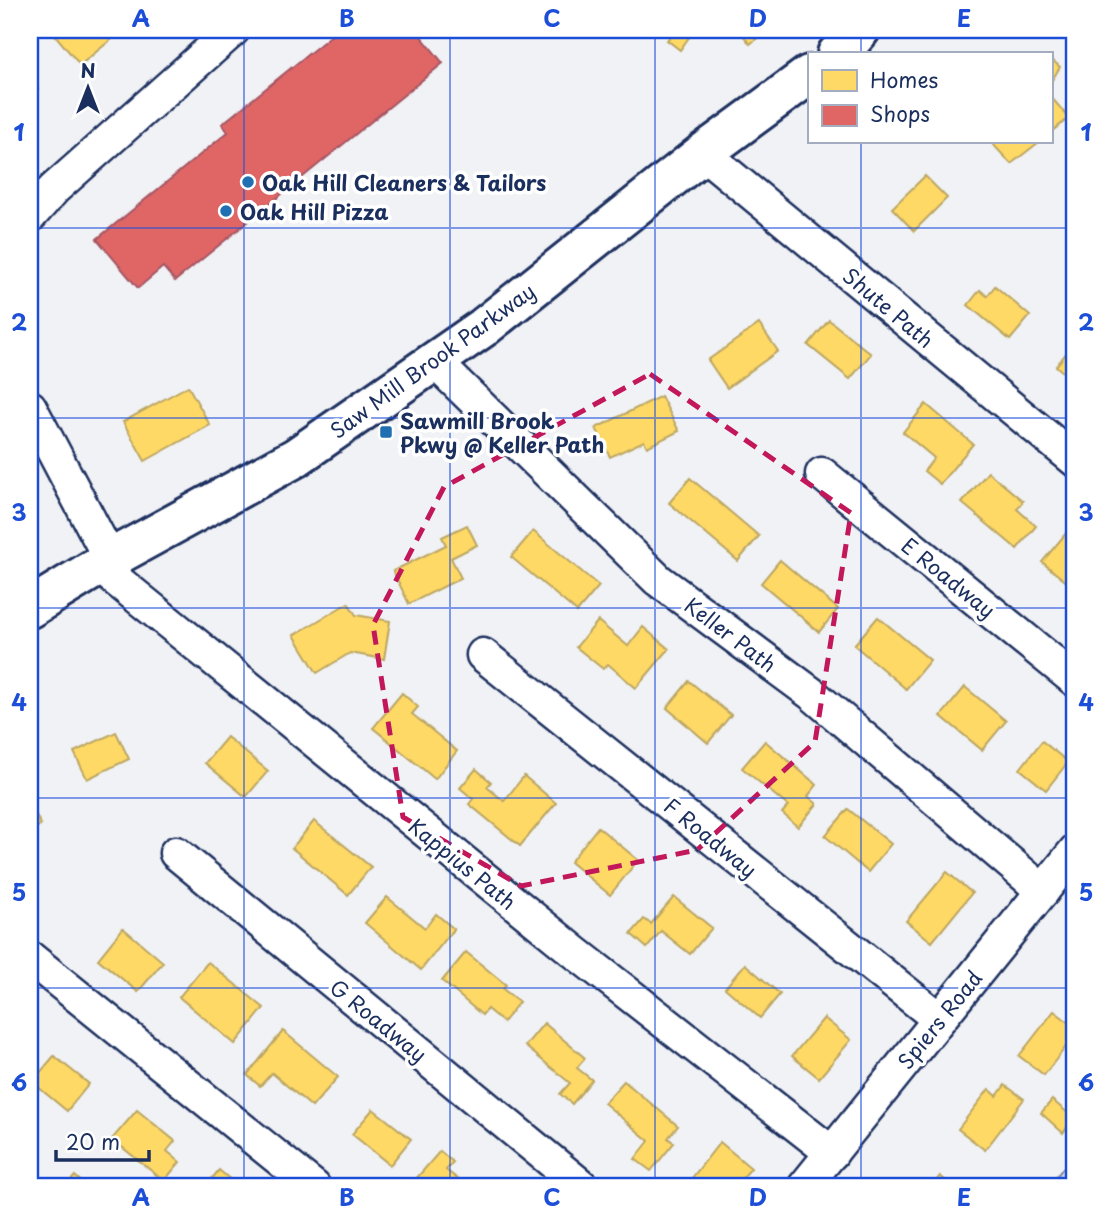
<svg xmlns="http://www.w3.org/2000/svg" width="1105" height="1217" viewBox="0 0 1105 1217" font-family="'Playpen Sans',sans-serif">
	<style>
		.green { fill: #d2d6df; stroke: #76829e; stroke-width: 2 }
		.homes { fill: #ffd966; stroke: #bba664; stroke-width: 2 }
		.shops { fill: #e06666; stroke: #a55664; stroke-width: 2 }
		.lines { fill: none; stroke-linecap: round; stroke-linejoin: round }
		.street-casing { stroke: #1b2f5e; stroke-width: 37 }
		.secondary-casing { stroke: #1b2f5e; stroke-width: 44 }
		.street { stroke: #fff; stroke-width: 32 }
		.secondary { stroke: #fff; stroke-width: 38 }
		.marked { fill: none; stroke: #c2185b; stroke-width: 5; stroke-dasharray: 14 9; stroke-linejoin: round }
		.grid { fill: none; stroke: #1d4ed8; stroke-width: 2; stroke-opacity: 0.55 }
		.poi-dot { fill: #1f6fb2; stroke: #fff; stroke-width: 2.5 }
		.labels { text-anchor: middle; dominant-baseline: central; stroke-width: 7; stroke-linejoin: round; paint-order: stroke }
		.poi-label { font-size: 21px; font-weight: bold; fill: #1b2f5e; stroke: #fff; text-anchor: start }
		.street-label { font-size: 21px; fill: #1b2f5e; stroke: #fff }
		.neatline { fill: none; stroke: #1d4ed8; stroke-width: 2.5 }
		.grid-label { font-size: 23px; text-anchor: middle; font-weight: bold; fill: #1d4ed8 }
	</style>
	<rect width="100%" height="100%" fill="#f1f2f5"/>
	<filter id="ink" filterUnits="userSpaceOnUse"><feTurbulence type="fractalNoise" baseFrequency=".0143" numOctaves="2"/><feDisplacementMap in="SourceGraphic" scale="14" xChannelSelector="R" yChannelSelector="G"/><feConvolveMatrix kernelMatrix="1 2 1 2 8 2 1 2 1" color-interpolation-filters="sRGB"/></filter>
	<g filter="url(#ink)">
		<!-- green -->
		<polygon class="green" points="1075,1153 1075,1187 1048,1187"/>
		<!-- homes -->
		<g class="homes">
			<polygon points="62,30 123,30 80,65 55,35"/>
			<polygon points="676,30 688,30 692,33 680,50 667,40"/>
			<polygon points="739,30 767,30 750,44"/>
			<polygon points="1051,59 1060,67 1051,82"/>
			<polygon points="30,79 38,89 30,96"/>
			<polygon points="1051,97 1069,118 1051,132"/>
			<polygon points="991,142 1039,142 1011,164"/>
			<polygon points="925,176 947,198 914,231 892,208"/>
			<polygon points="995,286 1030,316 1010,340 968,305 980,290 987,296"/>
			<polygon points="829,320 871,354 850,379 808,345"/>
			<polygon points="759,324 778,351 727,388 708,360"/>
			<polygon points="1075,342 1075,383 1056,366"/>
			<polygon points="188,386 210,425 145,461 123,422"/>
			<polygon points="661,396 679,431 647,447 644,441 610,457 596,428"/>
			<polygon points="926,404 973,444 940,484 924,471 934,458 903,432"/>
			<polygon points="988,472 1023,501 1017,509 1036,526 1017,549 962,503"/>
			<polygon points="690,478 759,536 738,561 669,503"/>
			<polygon points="467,525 477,545 451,558 461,578 409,604 393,571 446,545 442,537"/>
			<polygon points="533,531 599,586 577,612 511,557"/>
			<polygon points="1067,532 1075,539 1075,589 1042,562"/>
			<polygon points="780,560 838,609 819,632 761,583"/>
			<polygon points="348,603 356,615 390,621 384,659 350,653 317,673 294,635"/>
			<polygon points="878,617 930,660 906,689 854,645"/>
			<polygon points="598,621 628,646 643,627 669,649 636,688 608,664 603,669 576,647"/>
			<polygon points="689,681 731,715 708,743 667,708"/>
			<polygon points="965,687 1006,721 982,750 941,716"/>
			<polygon points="402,693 418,707 412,714 457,751 435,779 373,728"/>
			<polygon points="116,732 129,759 87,779 74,752"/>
			<polygon points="227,737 268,771 246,797 205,763"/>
			<polygon points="765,741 817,785 808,796 817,804 798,827 782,813 788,806 742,768"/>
			<polygon points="1042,741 1068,762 1046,790 1020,769"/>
			<polygon points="476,769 491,782 487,787 504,801 524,776 556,803 520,846 469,804 473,799 460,788"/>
			<polygon points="30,803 41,825 30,831"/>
			<polygon points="848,809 891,844 868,872 825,836"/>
			<polygon points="314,821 371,867 348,895 292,848"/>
			<polygon points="598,827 638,860 610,895 570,862"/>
			<polygon points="947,872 972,893 932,942 906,921"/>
			<polygon points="387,897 425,928 436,914 454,929 421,970 365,923"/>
			<polygon points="674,897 712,928 690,954 661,931 647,948 631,934 644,919 651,924"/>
			<polygon points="123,928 163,962 138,992 98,959"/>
			<polygon points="466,952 506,985 503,989 519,1002 503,1022 487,1009 482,1015 442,981"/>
			<polygon points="208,962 264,1008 235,1044 179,997"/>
			<polygon points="745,964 780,994 760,1018 725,988"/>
			<polygon points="1054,1011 1075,1027 1075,1035 1044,1075 1019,1056"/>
			<polygon points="824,1018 851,1040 819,1078 792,1056"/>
			<polygon points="544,1023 585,1058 577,1068 592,1080 572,1104 560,1094 570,1083 525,1046"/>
			<polygon points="283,1031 338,1077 312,1107 272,1073 260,1086 247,1075"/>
			<polygon points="54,1056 89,1084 67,1111 32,1082"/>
			<polygon points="624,1081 678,1126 668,1138 674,1143 651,1171 635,1159 649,1141 604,1103"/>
			<polygon points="1005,1085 1024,1099 985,1150 958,1129 989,1089 997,1096"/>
			<polygon points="1052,1100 1074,1118 1063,1133 1041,1113"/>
			<polygon points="373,1109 411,1139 390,1165 352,1134"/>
			<polygon points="137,1110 175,1141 167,1151 180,1162 164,1181 112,1139"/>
			<polygon points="720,1142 751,1168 735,1187 685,1187"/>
			<polygon points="30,1149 40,1152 34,1170 30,1169"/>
			<polygon points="440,1151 453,1162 446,1170 468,1187 409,1187"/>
			<polygon points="219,1170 239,1187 205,1187"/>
			<polygon points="75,1176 87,1187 65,1187"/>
			<polygon points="940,1176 954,1187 931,1187"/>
		</g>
		<!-- shops -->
		<polygon class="shops" points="338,30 416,30 443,63 175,281 163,267 138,288 97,239 228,132 222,124"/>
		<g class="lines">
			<!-- street casing -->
			<g class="street-casing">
				<g id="street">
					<polyline points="703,153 1075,460"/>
					<polyline points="30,216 54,189 233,30"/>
					<polyline points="435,362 658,580 812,694 1043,891"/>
					<polyline points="30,407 110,559"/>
					<polyline points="822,474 1075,680"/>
					<polyline points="99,566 576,953 832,1153"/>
					<polyline points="483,655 939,1019"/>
					<polyline points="176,853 583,1187"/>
					<polyline points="30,958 314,1187"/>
					<polyline points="804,1187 1075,851"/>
				</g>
			</g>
			<!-- secondary casing -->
			<g class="secondary-casing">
				<g id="secondary">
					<polyline points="837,54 844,49 860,30"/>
					<polyline points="30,608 110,559 295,458 484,327 703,153 809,75"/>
				</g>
			</g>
			<!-- street -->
			<use href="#street" class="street"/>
			<!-- secondary -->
			<use href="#secondary" class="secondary"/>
		</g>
	</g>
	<!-- marked area -->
	<path class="marked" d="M650 374 851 513 815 742 697 850 521 886 403 817 373 625 444 487Z"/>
	<!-- grid -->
	<path class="grid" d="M244 30V1187M450 30V1187M655 30V1187M861 30V54M861 142V1187M30 228H1075M30 418H1075M30 608H1075M30 798H1075M30 988H1075"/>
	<!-- markers -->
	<g class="poi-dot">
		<circle cx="248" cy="182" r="7"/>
		<circle cx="226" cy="211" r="7"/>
		<rect x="379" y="425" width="14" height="14" rx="3.5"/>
	</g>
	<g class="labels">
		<!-- poi labels -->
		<g class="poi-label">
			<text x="262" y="182">Oak Hill Cleaners &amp; Tailors</text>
			<text x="240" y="211">Oak Hill Pizza</text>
			<text x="400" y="420">Sawmill Brook<tspan x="400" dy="24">Pkwy @ Keller Path</tspan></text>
		</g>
		<!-- street labels -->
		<g class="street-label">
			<text transform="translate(889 307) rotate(40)">Shute Path</text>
			<text transform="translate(432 360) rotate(-36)">Saw Mill Brook Parkway</text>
			<text transform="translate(949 577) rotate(39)">E Roadway</text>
			<text transform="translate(731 634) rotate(37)">Keller Path</text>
			<text transform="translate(711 837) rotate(39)">F Roadway</text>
			<text transform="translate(463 863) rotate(39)">Kappius Path</text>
			<text transform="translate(939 1019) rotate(-51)">Spiers Road</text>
			<text transform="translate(379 1020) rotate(39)">G Roadway</text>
		</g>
	</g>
	<!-- margin -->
	<rect width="1105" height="1217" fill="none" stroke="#fff" stroke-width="77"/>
	<!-- legend -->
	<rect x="808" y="52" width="245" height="91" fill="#ffffff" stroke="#a4acbf" stroke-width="2"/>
	<rect x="822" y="70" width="35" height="21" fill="#ffd966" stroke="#a4acbf" stroke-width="2"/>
	<text x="870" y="88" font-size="21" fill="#1b2f5e">Homes</text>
	<rect x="822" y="105" width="35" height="21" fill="#e06666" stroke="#a4acbf" stroke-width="2"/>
	<text x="870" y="122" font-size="21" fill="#1b2f5e">Shops</text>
	<!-- north arrow -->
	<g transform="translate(88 88)" stroke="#ffffff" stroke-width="5" paint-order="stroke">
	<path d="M0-5L12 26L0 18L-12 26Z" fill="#1b2f5e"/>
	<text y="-10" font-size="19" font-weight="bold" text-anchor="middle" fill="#1b2f5e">N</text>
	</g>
	<!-- scale -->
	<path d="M56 1150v10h93v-10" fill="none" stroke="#1b2f5e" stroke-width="3.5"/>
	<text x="66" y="1150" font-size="21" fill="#1b2f5e" stroke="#ffffff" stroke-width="5" paint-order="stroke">20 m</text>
	<rect x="38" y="38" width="1028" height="1140" class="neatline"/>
	<g class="grid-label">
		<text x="141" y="27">A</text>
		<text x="347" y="27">B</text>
		<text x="552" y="27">C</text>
		<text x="758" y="27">D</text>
		<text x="964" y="27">E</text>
		<text x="19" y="141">1</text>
		<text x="1086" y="141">1</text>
		<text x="19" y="331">2</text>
		<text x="1086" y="331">2</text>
		<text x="19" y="521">3</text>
		<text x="1086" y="521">3</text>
		<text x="19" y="711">4</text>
		<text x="1086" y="711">4</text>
		<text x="19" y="901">5</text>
		<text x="1086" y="901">5</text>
		<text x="19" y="1091">6</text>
		<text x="1086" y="1091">6</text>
		<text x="141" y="1206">A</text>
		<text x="347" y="1206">B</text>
		<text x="552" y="1206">C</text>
		<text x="758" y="1206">D</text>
		<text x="964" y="1206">E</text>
	</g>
</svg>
